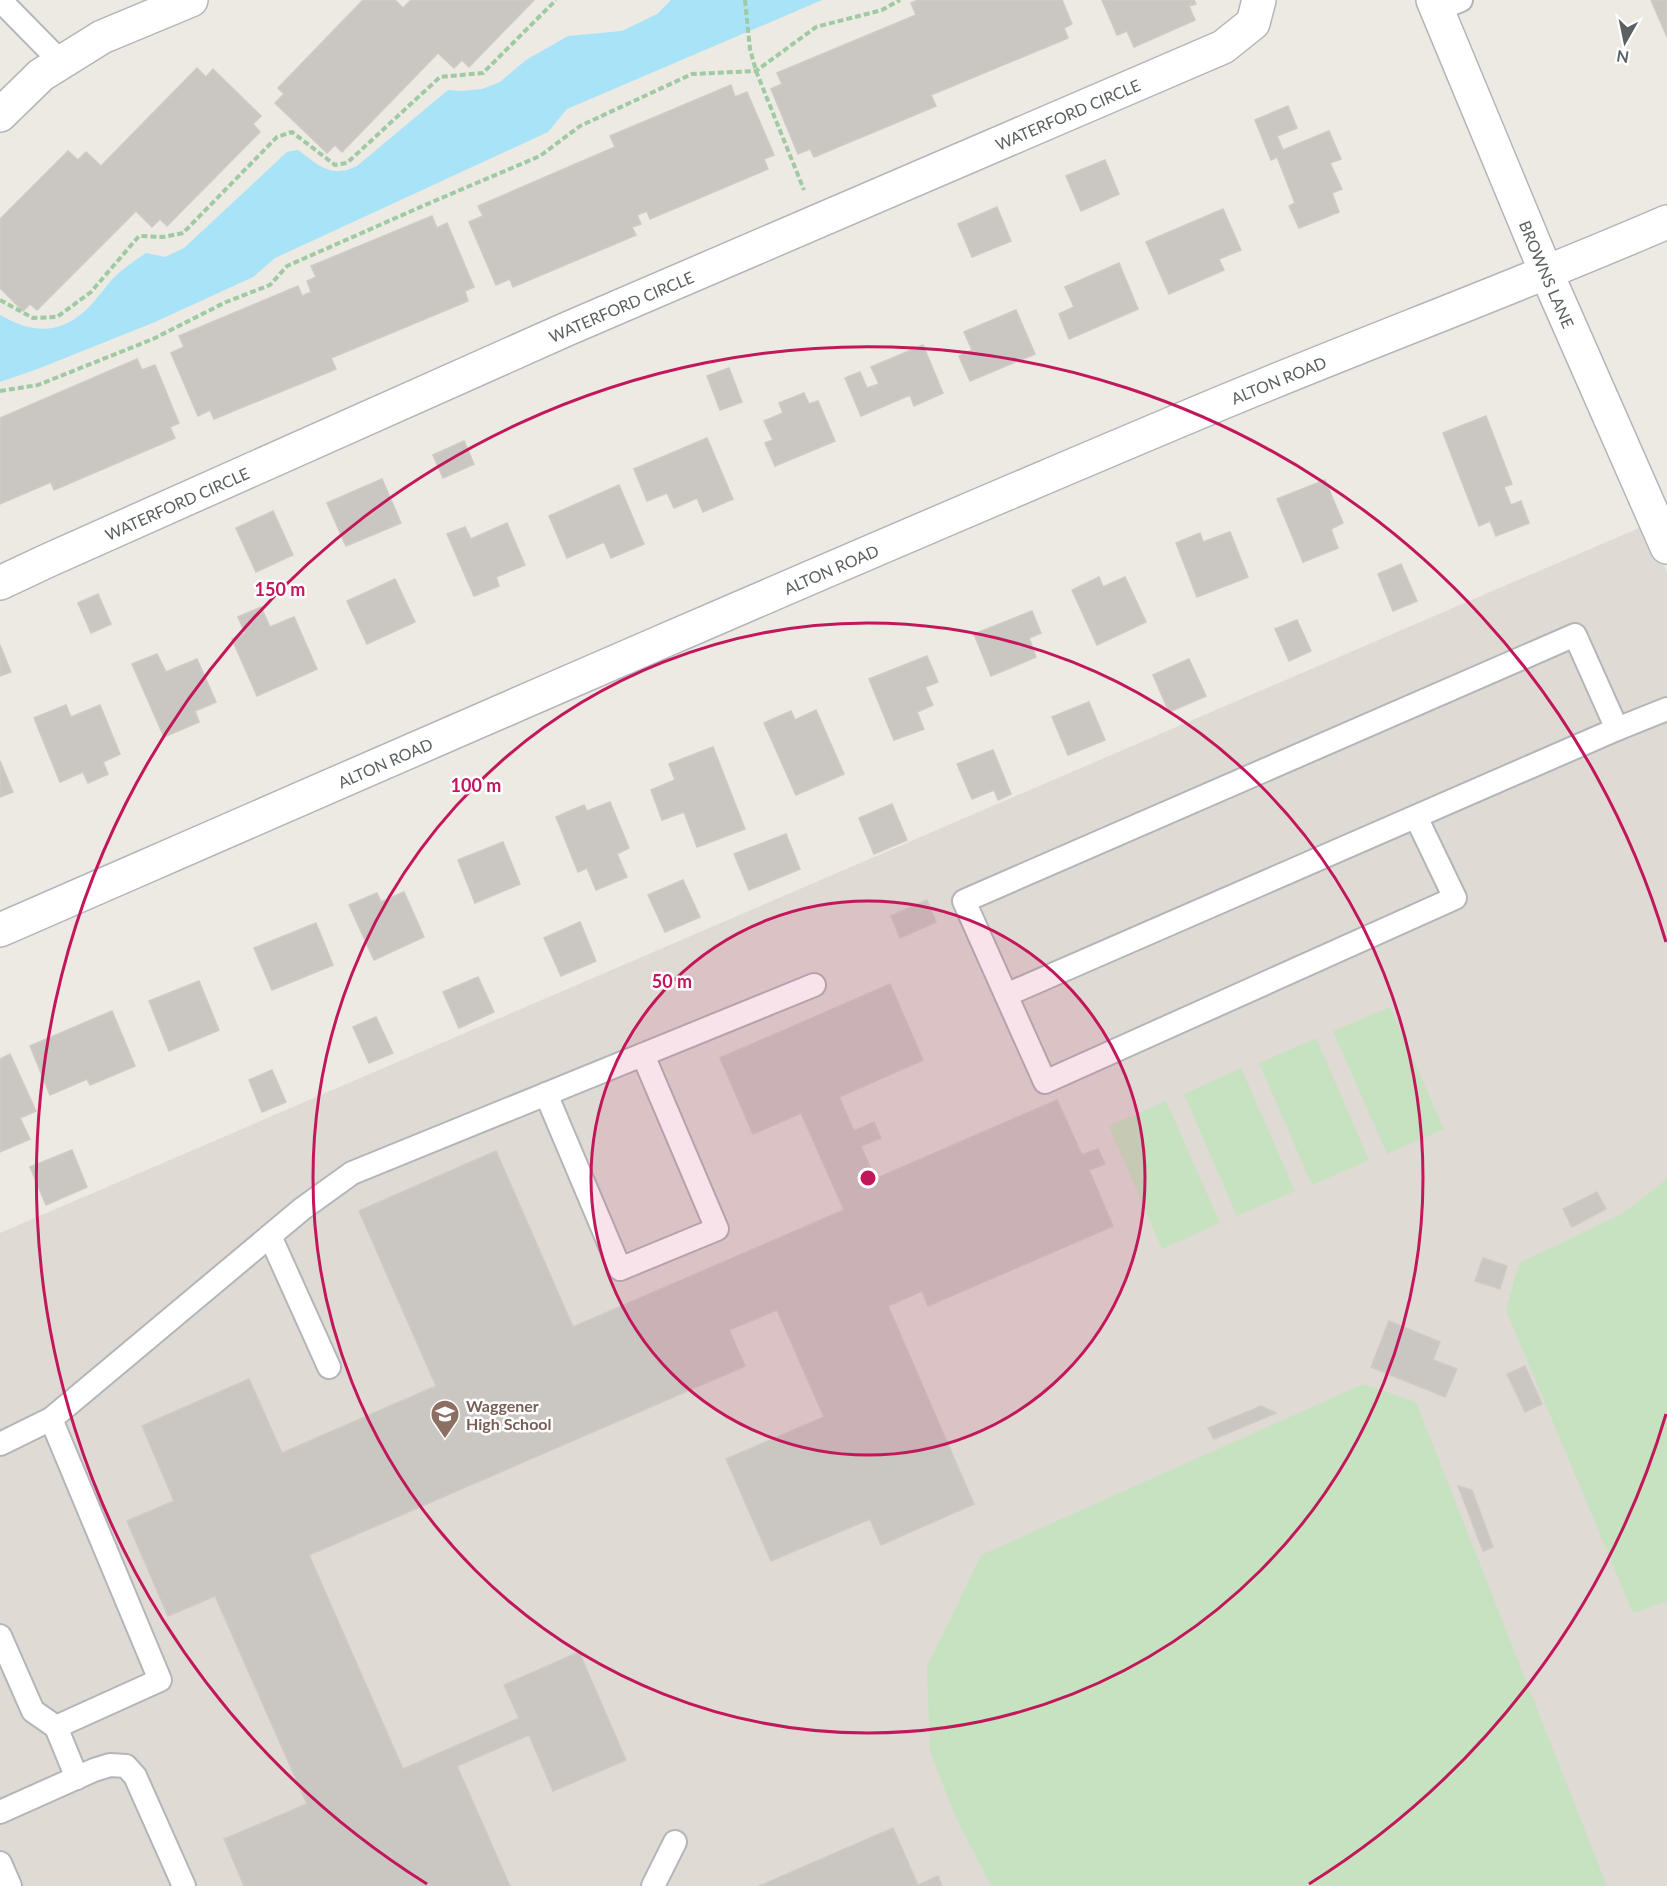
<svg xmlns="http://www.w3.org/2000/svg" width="1667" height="1886" viewBox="0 0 1667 1886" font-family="Lato,sans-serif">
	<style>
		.education { fill: #dfdad4 }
		.green { fill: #c7e2c1 }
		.water { fill: #a8e3f8 }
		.building { fill: #cac6c2; stroke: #d1cac2; stroke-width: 1.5 }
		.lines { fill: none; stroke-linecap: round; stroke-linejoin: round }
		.lane-casing { stroke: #b3b6b9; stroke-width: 26 }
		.street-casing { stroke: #b3b6b9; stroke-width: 36 }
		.path { stroke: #9fcaa3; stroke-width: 4; stroke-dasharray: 6 3; stroke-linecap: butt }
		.lane { stroke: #fff; stroke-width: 22 }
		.street { stroke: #fff; stroke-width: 33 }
		.ring { fill: none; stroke: #c2185b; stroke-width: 3 }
		.labels { text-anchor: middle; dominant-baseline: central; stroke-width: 5; stroke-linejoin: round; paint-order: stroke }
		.street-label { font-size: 16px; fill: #5b6062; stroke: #fff }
		.education-label { font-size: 16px; font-weight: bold; fill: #785e54; stroke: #fff; text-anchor: start }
		.centre { fill: #c2185b; stroke: #fff; stroke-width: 3 }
		.ring-label { font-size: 18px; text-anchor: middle; font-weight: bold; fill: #c2185b; stroke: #fff; stroke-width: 5; stroke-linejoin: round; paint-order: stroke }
	</style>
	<rect width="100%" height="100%" fill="#ede9e3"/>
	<!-- education -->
	<polygon class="education" points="1646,525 1667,572 1667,1886 0,1886 0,1233"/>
	<!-- green -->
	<g class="green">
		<polygon points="1390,1007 1444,1129 1387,1154 1333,1031"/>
		<polygon points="1316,1038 1369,1160 1312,1185 1259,1063"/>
		<polygon points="1241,1068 1295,1191 1237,1216 1184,1094"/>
		<polygon points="1166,1101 1220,1223 1162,1249 1109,1126"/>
		<polygon points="1667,1179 1667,1601 1633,1613 1506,1310 1519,1263 1622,1214"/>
		<polygon points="1363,1384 1416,1402 1607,1886 991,1886 956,1818 930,1751 927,1667 981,1555"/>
	</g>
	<!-- water -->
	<path class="water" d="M671 0H822L567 109 548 132 275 258 253 277 155 322 40 368 0 382V315C31 333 58 335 85 311 98 299 107 283 120 272 128 265 137 259 146 253L165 257 184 248 287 152 298 150C318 165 331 179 357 166L448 90 461 91 482 89 500 82 526 60 568 36 622 31 657 14Z"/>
	<!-- building -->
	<g class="building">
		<polygon points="363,0 395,0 403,8 411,0 534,0 469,67 462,60 454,68 438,53 342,152 335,145 327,153 275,103 284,94 278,88"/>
		<polygon points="918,0 1062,0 1072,24 1064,28 1068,38 931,95 936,106 814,157 810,149 798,154 771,89 782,84 777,73 916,15 911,3"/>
		<polygon points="1102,0 1194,0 1196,4 1189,6 1195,20 1134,47 1127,31 1117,35"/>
		<polygon points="1651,0 1667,0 1667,37"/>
		<polygon points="197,68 206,77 213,69 261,116 253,124 260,132 167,226 160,219 152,227 136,211 37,310 30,304 23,311 0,288 0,219 68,151 78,160 86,152 101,166"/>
		<polygon points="731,85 735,97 747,92 774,155 764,159 768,169 650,219 647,211 637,215 641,224 632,227 636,235 513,287 510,279 496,285 469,222 483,216 478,206 615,147 610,136"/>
		<polygon points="1288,106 1297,128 1277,136 1283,150 1329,131 1341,159 1330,163 1342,189 1332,193 1339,212 1299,228 1289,206 1295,203 1277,157 1271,160 1255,120"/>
		<polygon points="1105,160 1119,194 1081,211 1066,176"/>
		<polygon points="997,207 1011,241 972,257 958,224"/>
		<polygon points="1223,209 1241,250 1219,259 1224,270 1169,294 1146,242"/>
		<polygon points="432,216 437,228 447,223 474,287 465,291 468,301 331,358 336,369 214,419 210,410 198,416 171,353 184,347 179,336 298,286 302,296 311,292 307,281 316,277 311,266"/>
		<polygon points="1119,263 1138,309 1069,339 1059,314 1074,307 1065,287"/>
		<polygon points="1016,310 1035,354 970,381 959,356 972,350 964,332"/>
		<polygon points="923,345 943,393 914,406 910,395 861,416 845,378 860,372 867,388 879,384 871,367"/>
		<polygon points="137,359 142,370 155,365 179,423 170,427 175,438 54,490 51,482 0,504 0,418"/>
		<polygon points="729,368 742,402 720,410 707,376"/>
		<polygon points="804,393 809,404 818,401 835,441 775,466 765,443 773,440 764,421 783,413 779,403"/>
		<polygon points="1486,416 1512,484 1504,487 1511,505 1521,501 1529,523 1496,536 1490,521 1479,526 1443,433"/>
		<polygon points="707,438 733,499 703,512 697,498 674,508 667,493 647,501 634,469"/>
		<polygon points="464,441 474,464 443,478 433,455"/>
		<polygon points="382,479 401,523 346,546 327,503"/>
		<polygon points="1325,480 1343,523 1331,529 1338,548 1303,562 1277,499"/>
		<polygon points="619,485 644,544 611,558 604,542 567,558 549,516"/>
		<polygon points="273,511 293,555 256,572 236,528"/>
		<polygon points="507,523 525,565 496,577 499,586 474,596 447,534 465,527 471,539"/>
		<polygon points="1230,532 1248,577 1197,597 1176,543 1200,533 1203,542"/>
		<polygon points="1401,564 1417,601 1393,611 1378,574"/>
		<polygon points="1099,577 1103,587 1125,577 1146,622 1097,645 1072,590"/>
		<polygon points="395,579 415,622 367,644 347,601"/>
		<polygon points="98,594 111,624 91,633 78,603"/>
		<polygon points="261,607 270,627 294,617 317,669 257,696 232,639 245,633 238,617"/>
		<polygon points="1032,611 1041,633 1029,638 1036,657 991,676 974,634"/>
		<polygon points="1297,620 1311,651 1289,661 1275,629"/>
		<polygon points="0,645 11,672 0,676"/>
		<polygon points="157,654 166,672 197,659 216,702 195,711 199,722 164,737 132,664"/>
		<polygon points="927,656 938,682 925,687 933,705 917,712 924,729 894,740 869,679"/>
		<polygon points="1189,659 1206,696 1169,712 1153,675"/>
		<polygon points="1089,702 1105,740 1068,755 1052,717"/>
		<polygon points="66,705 71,717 100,705 120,754 103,762 108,774 88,783 83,772 60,782 34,718"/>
		<polygon points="816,710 844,774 796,795 764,723 791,711 795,720"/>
		<polygon points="713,747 745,829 697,847 684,812 662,820 651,790 675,780 669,764"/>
		<polygon points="993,750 1011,794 998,800 994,790 972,799 957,764"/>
		<polygon points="0,761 13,792 0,797"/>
		<polygon points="610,802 629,848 617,854 627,877 596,890 587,868 578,872 556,817 584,805 587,811"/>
		<polygon points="892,804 907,840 874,854 859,818"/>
		<polygon points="786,834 800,869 749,890 734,854"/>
		<polygon points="503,842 520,884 475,903 458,860"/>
		<polygon points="683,880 700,917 665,932 648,895"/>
		<polygon points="404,892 424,937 374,960 349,905 377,893 381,902"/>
		<polygon points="927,900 936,922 900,938 891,916"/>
		<polygon points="580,922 596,961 561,976 544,938"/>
		<polygon points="316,923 333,965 272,990 254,948"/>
		<polygon points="478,977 494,1012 459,1028 443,992"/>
		<polygon points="199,981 219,1030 169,1051 149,1001"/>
		<polygon points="890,984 923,1060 839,1097 854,1131 874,1122 881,1138 861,1146 875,1179 1057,1100 1082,1155 1098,1149 1105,1164 1089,1170 1113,1226 928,1306 922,1291 888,1306 974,1504 881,1545 870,1519 771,1561 726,1459 824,1417 777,1310 729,1330 745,1366 309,1555 403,1769 519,1718 504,1685 579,1652 626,1760 553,1791 529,1735 457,1766 510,1886 244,1886 224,1839 307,1804 215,1596 168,1616 127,1521 174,1501 142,1426 249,1379 282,1453 436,1386 359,1211 496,1151 573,1327 844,1210 801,1113 753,1134 720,1058"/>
		<polygon points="112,1011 135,1066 90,1085 87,1079 50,1095 30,1046"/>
		<polygon points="376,1017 393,1053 369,1063 353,1027"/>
		<polygon points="10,1054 36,1111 20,1118 30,1139 0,1152 0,1059"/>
		<polygon points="272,1070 286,1102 262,1112 249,1080"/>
		<polygon points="72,1150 87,1187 46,1205 30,1167"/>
		<polygon points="1597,1192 1606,1209 1572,1227 1563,1209"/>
		<polygon points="1483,1258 1507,1266 1500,1289 1475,1281"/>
		<polygon points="1389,1321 1440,1342 1433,1360 1457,1369 1445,1397 1371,1367"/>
		<polygon points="1525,1366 1542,1404 1525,1412 1507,1374"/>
		<polygon points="1261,1406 1276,1413 1214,1439 1208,1428"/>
		<polygon points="1458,1486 1472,1490 1493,1547 1483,1551"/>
		<polygon points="893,1828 918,1885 938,1876 942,1886 759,1886"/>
	</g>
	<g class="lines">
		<!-- lane casing -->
		<g class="lane-casing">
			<g id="lane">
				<polyline points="0,0 61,62"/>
				<polyline points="1437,10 1461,0"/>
				<polygon points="1575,635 1617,729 1006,995 964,901"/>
				<polyline points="1617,729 1667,709"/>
				<polyline points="1006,995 1045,1082 1455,898 1416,817"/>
				<polyline points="546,1094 620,1269 717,1229 643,1055"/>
				<polyline points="270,1236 329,1367"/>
				<polyline points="0,1444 51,1419 302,1209 352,1173 814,985"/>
				<polyline points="0,1636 33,1711 56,1727 160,1680 51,1419"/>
				<polyline points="56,1727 77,1778"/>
				<polyline points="0,1812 94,1770 110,1765 126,1766 135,1776 184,1886"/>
				<polyline points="0,1863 10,1886"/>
				<polyline points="653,1886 675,1842"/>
			</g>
		</g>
		<!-- street casing -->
		<g class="street-casing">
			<g id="street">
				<path id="s1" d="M1433 0 1546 272 1667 547"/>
				<polyline points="0,115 41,75 102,37 191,0"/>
				<path id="s2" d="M0 583 49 560 567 329 1223 47 1253 23 1259 0"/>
				<path id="s3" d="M0 930C392 759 784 587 1178 421 1340 352 1505 292 1667 222"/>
			</g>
		</g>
		<!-- path -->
		<g class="path">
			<polyline points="745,0 750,49 756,71 804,190"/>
			<polyline points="0,300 33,318 57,317 91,292 139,236 163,237 183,233 277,137 292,132 335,165 347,163 440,77 483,73 556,0"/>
			<polyline points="0,391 38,385 153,339 226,302 270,285 287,266 425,205 540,156 580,126 692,74 756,71 816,27 882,10 900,0"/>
		</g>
		<!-- lane -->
		<use href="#lane" class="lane"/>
		<!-- street -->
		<use href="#street" class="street"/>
	</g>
	<!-- distance rings -->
	<circle cx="868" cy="1178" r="277" fill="#c2185b" fill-opacity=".12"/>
	<g class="ring">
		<circle cx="868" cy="1178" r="277"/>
		<circle cx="868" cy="1178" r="555"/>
		<path d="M1666 1414A832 832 0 0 1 1309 1884M427 1884A832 832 0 1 1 1666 942"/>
	</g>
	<!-- icons -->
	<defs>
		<g id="school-pin" transform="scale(1.5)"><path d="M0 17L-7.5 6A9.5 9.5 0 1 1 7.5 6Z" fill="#8d6e63" stroke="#fff"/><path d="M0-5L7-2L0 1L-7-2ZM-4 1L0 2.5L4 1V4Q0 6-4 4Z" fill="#fff"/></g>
	</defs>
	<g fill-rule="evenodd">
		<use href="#school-pin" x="445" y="1414"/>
	</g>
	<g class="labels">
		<!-- street labels -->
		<g class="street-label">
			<text stroke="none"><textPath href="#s2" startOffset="1166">WATERFORD CIRCLE</textPath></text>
			<text stroke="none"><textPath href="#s1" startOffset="297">BROWNS LANE</textPath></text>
			<text stroke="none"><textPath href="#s2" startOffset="680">WATERFORD CIRCLE</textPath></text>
			<text stroke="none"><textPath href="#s3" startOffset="1392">ALTON ROAD</textPath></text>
			<text stroke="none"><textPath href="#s2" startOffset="194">WATERFORD CIRCLE</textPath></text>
			<text stroke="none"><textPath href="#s3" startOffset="906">ALTON ROAD</textPath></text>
			<text stroke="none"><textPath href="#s3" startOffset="420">ALTON ROAD</textPath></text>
		</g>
		<!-- education labels -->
		<g class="education-label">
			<text x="466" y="1405">Waggener<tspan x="466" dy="18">High School</tspan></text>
		</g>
	</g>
	<circle cx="868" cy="1178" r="9" class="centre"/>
	<g class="ring-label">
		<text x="280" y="596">150 m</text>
		<text x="476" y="792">100 m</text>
		<text x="672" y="988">50 m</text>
	</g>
	<!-- north arrow -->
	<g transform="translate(1625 42) rotate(189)" stroke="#ffffff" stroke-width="4.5" paint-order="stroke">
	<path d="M0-4.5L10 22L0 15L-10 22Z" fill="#5b6062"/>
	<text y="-9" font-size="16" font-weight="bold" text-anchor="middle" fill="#5b6062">N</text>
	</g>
</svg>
